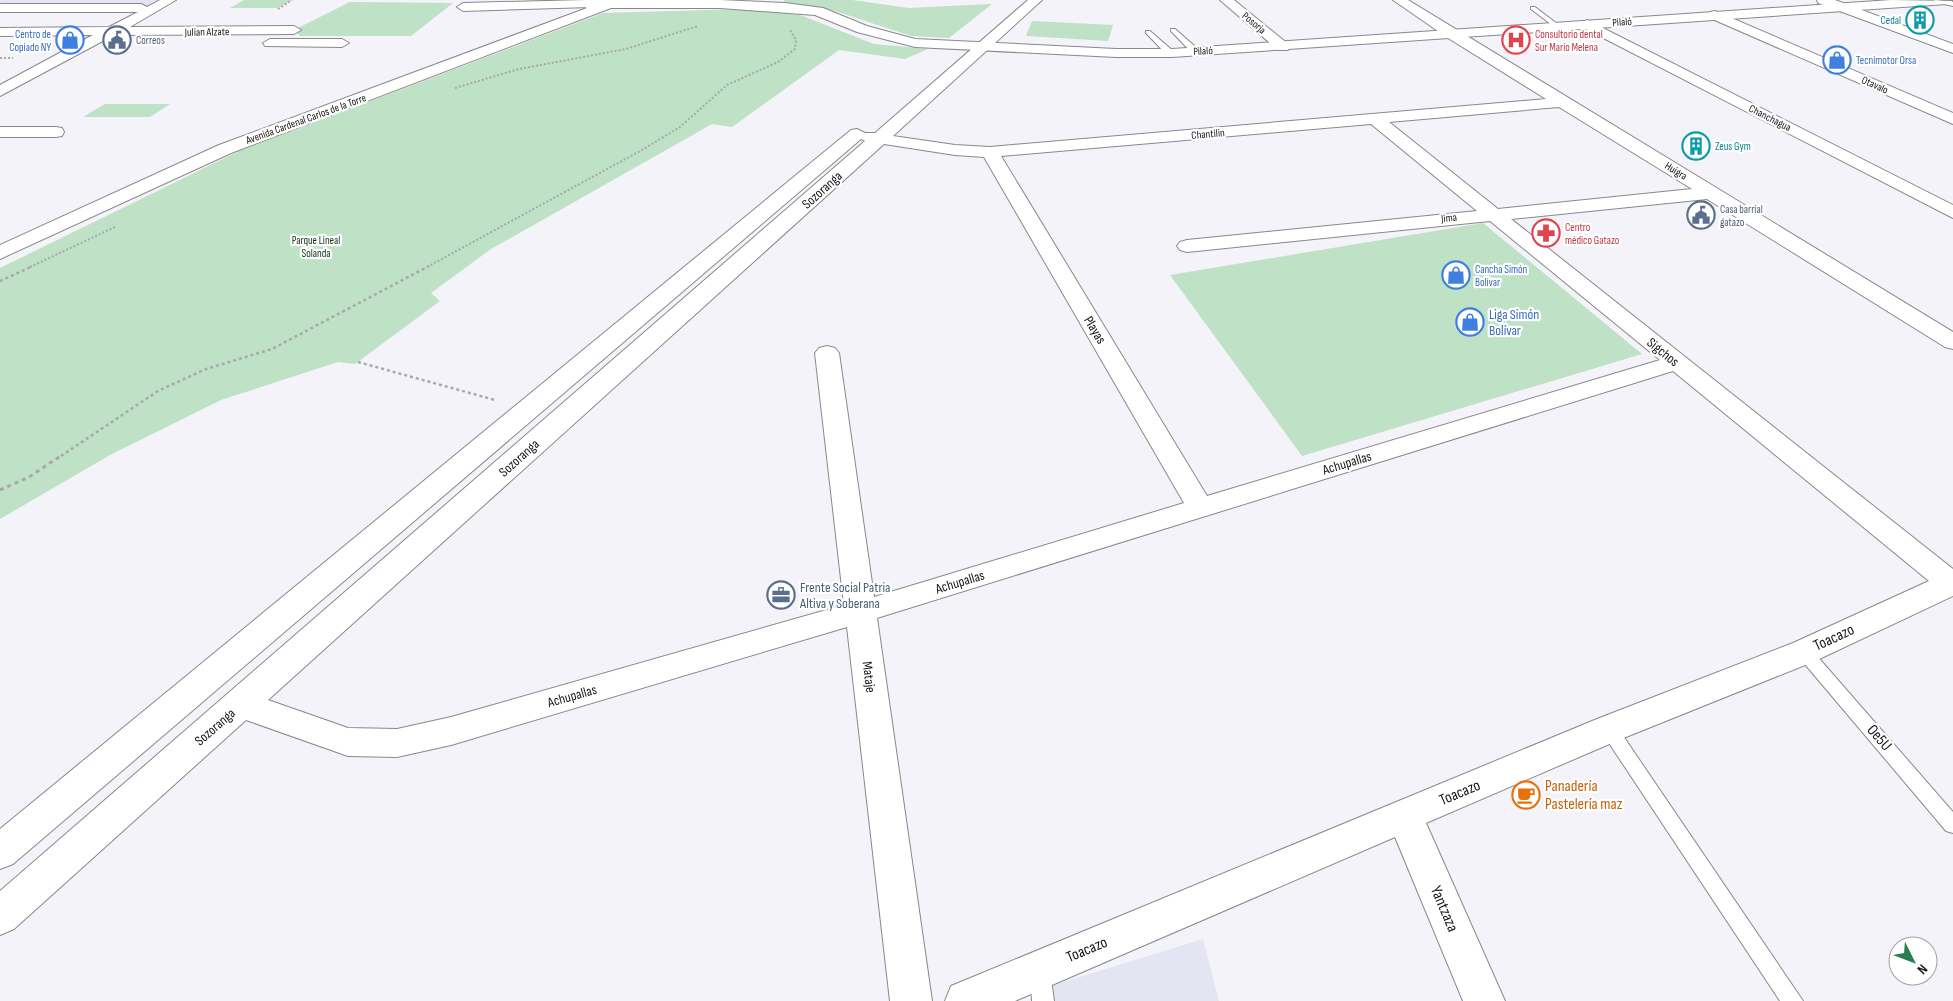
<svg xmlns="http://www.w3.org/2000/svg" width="1953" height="1001" viewBox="0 0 1953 1001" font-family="'Sofia Sans Condensed',sans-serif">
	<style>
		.built { fill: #e4e5f2 }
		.green { fill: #bfe1c5 }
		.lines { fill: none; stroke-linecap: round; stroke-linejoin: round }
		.lane-casing { stroke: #88888d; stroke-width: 2 }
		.street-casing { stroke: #88888d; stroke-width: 2 }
		.secondary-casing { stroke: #88888d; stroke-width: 2 }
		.path-far2 { stroke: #a8a8ad; stroke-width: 2; stroke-dasharray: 2 2; stroke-linecap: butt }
		.path-far1 { stroke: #a8a8ad; stroke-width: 2.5; stroke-dasharray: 3 3; stroke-linecap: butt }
		.path { stroke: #a8a8ad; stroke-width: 3; stroke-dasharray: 4 4; stroke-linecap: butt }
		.lane { fill: #fff; fill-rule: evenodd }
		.street { fill: #fff; fill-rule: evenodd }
		.secondary { fill: #fff; fill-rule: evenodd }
		.labels { text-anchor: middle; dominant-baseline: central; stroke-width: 4.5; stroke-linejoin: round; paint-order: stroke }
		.far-culture-label { font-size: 11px; fill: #0d838f; stroke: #fff; text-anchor: end }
		.far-street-label { font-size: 11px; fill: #171719; stroke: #fff }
		.far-shop-label { font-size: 11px; fill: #366cbe; stroke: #fff; text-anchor: start }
		.far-health-label { font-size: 11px; fill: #be3a42; stroke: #fff; text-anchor: start }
		.far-service-label { font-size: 11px; fill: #4e5e75; stroke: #fff; text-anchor: start }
		.far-park-label { font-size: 11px; fill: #0d3319; stroke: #fff }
		.street-label { font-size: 14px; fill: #171719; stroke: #fff }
		.shop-label { font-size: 14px; fill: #366cbe; stroke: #fff; text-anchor: start }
		.service-label { font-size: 14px; fill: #4e5e75; stroke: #fff; text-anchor: start }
		.near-street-label { font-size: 16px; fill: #171719; stroke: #fff }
		.near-food-label { font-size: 16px; fill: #c56008; stroke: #fff; text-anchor: start }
	</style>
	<rect width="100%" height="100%" fill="#f3f3f9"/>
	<!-- built -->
	<g class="built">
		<polygon points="3,0 156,0 145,6 0,6 0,1"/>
		<polygon points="1203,939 1219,1001 1042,1001 1041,989"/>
	</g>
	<!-- green -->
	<g class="green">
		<polygon points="244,0 292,0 278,8 230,8"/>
		<polygon points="785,0 852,0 909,8 992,4 949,38 911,36 835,11 783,2"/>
		<polygon points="350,2 453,3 411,36 300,36 294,30"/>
		<polygon points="744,9 800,15 874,44 928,49 905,59 839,50 732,127 712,124 491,249 431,293 440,301 355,364 338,362 221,400 110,455 0,519 0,268 239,151 603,13"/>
		<polygon points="1032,21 1113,25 1108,41 1026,36"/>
		<polygon points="105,104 170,104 150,117 83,117"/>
		<polygon points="1483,223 1642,354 1302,456 1170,275"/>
	</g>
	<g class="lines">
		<!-- lane casing -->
		<g class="lane-casing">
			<g id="lane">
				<polygon points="1934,0 1953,2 1953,6 1935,2"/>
				<polygon points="1531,7 1535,7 1560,26 1560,28 1556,28 1531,9"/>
				<polygon points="1171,29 1175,29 1199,50 1199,54 1193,54 1171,31"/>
				<polygon points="1146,31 1150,31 1173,51 1173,55 1167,55 1146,33"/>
				<polygon points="1804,646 1810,648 1953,812 1953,833 1946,831 1798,656 1796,652 1798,648"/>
				<polygon points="1609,722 1615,724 1803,1001 1780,1001 1603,734 1600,729 1603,724"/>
				<polygon points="1040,962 1047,965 1050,972 1054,1001 1032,1001 1030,972 1033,965"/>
			</g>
		</g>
		<!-- street casing -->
		<g class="street-casing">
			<g id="street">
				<polygon points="160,0 176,0 130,27 294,26 301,30 294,34 114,35 0,96 0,85 93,35 0,36 0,28 109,27 138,12 0,12 0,4 141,4 147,7"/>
				<polygon points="586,0 592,4 591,7 463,11 457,7 463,3"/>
				<path d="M1028 0H1042L893 136 955 145 990 147 1546 99 1448 38 1393 0H1408L1953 332V349L1945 347 1707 199 1511 219 1953 569V596L1815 661 1621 739 1426 823 1505 1001H1463L1395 837 1015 1001H945L951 986 1597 719 1793 643 1929 581 1673 371 877 618 932 1001H890L847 627 451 745 397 757 348 756 246 720 14 929 0 935V891L865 141 861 139 13 864 0 869V829L851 130 857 129 865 133H875ZM1559 107 1692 189 1498 209 1389 122ZM1371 124 1477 211 1187 240 1180 242 1177 246 1180 250 1187 252 1490 221 1660 360 1207 496 1001 156ZM884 144 955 155 984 157 1184 503 874 597 839 353 835 348 827 346 819 348 815 353 844 605 451 717 397 729 348 728 268 700Z"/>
				<polygon points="1220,0 1234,0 1288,44 1290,47 1288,50 1278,50"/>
				<polygon points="1817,0 1835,0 1953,44 1953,53 1818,3"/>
				<polygon points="1715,11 1953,113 1953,124 1710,18 1708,15 1710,12"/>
				<polygon points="1587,20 1953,205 1953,218 1582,27 1580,24"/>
				<polygon points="270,39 342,39 349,43 342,47 265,46 263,43"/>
				<polygon points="0,127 56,127 62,128 64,132 62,136 56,137 0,137"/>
			</g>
		</g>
		<!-- secondary casing -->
		<g class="secondary-casing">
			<polygon id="secondary" points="586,0 720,0 785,3 823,8 867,26 915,39 1116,49 1172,49 1891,0 1953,1 1947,4 1172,57 1116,57 915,47 857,32 815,15 720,8 611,8 231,153 0,259 0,245 219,145 587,8 580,4"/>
		</g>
		<!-- path-far2 -->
		<g class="path-far2">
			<polyline points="278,9 292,0"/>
			<polyline points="0,58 13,58"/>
			<polyline points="455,88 519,69 626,49 698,26"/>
			<polyline points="30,267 115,227"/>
			<polyline points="427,267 642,150 680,127 727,85 778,62 795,49 796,40 790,30"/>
		</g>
		<!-- path-far1 -->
		<g class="path-far1">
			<polyline points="0,281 33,266"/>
			<polyline points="358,362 495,400"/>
			<polyline points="61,456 158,391 206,369 272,349 429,266"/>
		</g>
		<!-- path -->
		<polyline class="path" points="0,490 29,477 62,455"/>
		<!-- lane -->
		<use href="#lane" class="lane"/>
		<!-- street -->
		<use href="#street" class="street"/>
		<!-- secondary -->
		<use href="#secondary" class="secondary"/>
	</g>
	<!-- icons -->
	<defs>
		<g id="building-ring" transform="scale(1.4375)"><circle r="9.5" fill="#fff" stroke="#0f9aa8" stroke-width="1.5"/><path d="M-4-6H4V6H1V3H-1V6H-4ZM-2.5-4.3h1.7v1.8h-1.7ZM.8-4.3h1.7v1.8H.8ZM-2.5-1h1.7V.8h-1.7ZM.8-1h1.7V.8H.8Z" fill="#0f9aa8"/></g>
		<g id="shop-ring" transform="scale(1.4375)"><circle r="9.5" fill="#fff" stroke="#3f7fe0" stroke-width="1.5"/><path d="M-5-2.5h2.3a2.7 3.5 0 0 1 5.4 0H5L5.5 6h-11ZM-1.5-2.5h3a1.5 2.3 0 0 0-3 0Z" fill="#3f7fe0"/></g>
		<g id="civic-ring" transform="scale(1.4375)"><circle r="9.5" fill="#fff" stroke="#5c6f8a" stroke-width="1.5"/><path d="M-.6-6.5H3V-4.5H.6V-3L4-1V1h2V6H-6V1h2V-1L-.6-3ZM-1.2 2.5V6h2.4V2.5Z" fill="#5c6f8a"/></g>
		<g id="hospital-ring" transform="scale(1.4375)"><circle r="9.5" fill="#fff" stroke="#e0444e" stroke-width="1.5"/><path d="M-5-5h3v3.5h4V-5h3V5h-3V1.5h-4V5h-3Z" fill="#e0444e"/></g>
		<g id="pharmacy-ring" transform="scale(1.4375)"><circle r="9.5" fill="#fff" stroke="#e0444e" stroke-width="1.5"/><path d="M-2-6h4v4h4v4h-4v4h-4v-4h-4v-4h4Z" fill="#e0444e"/></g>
		<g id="office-ring" transform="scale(1.4375)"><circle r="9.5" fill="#fff" stroke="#5c6f8a" stroke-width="1.5"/><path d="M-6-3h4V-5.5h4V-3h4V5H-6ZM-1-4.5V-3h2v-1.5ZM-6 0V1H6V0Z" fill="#5c6f8a"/></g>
		<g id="cafe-ring" transform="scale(1.4375)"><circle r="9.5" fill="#fff" stroke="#e8710a" stroke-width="1.5"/><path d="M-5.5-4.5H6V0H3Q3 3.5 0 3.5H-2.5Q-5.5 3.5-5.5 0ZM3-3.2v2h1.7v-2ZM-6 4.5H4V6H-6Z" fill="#e8710a"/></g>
	</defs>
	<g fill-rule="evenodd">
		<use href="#building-ring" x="1920" y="20"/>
		<use href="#shop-ring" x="70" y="40"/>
		<use href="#civic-ring" x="117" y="40"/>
		<use href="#hospital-ring" x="1516" y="40"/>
		<use href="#shop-ring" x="1837" y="60"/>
		<use href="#building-ring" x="1696" y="146"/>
		<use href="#civic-ring" x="1701" y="215"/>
		<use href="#pharmacy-ring" x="1546" y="233"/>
		<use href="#shop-ring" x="1456" y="275"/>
		<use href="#shop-ring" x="1470" y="322"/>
		<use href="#office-ring" x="781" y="595"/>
		<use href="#cafe-ring" x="1526" y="795"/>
	</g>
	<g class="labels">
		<!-- far-culture labels -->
		<g class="far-culture-label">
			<text x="1901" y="20">Cedal</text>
			<text x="1715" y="146" text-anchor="start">Zeus Gym</text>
		</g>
		<!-- far-street labels -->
		<g class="far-street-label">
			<text transform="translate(1622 22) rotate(-4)">Pilaló</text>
			<text transform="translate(1254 23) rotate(40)">Posorja</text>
			<text transform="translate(207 32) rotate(-1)">Julian Alzate</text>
			<text transform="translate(1203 51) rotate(-3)">Pilaló</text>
			<text transform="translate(1875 85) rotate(24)">Otavalo</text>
			<text transform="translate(1770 118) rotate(27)">Chanchagua</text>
			<text transform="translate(306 119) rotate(-20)">Avenida Cardenal Carlos de la Torre</text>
			<text transform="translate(1208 134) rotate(-5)">Chantilin</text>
			<text transform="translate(1676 171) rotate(31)">Huigra</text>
			<text transform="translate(1449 218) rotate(-6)">Jima</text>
		</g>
		<!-- far-shop labels -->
		<g class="far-shop-label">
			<text x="51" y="34" text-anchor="end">Centro de<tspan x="51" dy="13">Copiado NY</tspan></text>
			<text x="1856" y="60">Tecnimotor Orsa</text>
			<text x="1475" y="269">Cancha Simón<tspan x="1475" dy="13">Bolívar</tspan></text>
		</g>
		<!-- far-health labels -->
		<g class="far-health-label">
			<text x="1535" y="34">Consultorio dental<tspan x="1535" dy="13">Sur Mario Melena</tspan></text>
			<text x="1565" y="227">Centro<tspan x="1565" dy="13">médico Gatazo</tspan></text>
		</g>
		<!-- far-service labels -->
		<g class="far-service-label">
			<text x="136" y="40">Correos</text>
			<text x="1720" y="209">Casa barrial<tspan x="1720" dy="13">gatazo</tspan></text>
		</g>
		<!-- far-park labels -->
		<g class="far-park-label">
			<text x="316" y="240">Parque Lineal<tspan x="316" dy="13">Solanda</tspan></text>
		</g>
		<!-- street labels -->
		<g class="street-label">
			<text transform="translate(822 190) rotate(-42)">Sozoranga</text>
			<text transform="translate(1095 330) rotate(59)">Playas</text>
			<text transform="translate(1663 352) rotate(39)">Sigchos</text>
			<text transform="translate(519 458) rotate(-42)">Sozoranga</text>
			<text transform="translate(1347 463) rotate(-17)">Achupallas</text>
			<text transform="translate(960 582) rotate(-17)">Achupallas</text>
			<text transform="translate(869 677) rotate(83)">Mataje</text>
			<text transform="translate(572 696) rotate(-16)">Achupallas</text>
			<text transform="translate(215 727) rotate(-41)">Sozoranga</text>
		</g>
		<!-- shop labels -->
		<g class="shop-label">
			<text x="1489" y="314">Liga Simón<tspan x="1489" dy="16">Bolívar</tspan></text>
		</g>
		<!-- service labels -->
		<g class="service-label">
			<text x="800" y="587">Frente Social Patria<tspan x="800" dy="16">Altiva y Soberana</tspan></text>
		</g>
		<!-- near-street labels -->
		<g class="near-street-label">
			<text transform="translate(1834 638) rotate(-25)">Toacazo</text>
			<text transform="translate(1879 738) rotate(49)">Oe5U</text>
			<text transform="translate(1460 793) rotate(-23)">Toacazo</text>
			<text transform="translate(1444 909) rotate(67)">Yantzaza</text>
			<text transform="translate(1087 950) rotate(-23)">Toacazo</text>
		</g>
		<!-- near-food labels -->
		<g class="near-food-label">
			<text x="1545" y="786">Panadería<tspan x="1545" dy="18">Pastelería maz</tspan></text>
		</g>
	</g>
	<!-- north arrow -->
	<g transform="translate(1913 961) rotate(132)"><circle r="24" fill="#ffffff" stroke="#a2a2a3"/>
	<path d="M0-4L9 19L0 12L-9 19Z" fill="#2a7e50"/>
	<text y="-8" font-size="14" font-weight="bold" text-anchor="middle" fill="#171719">N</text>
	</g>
</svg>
